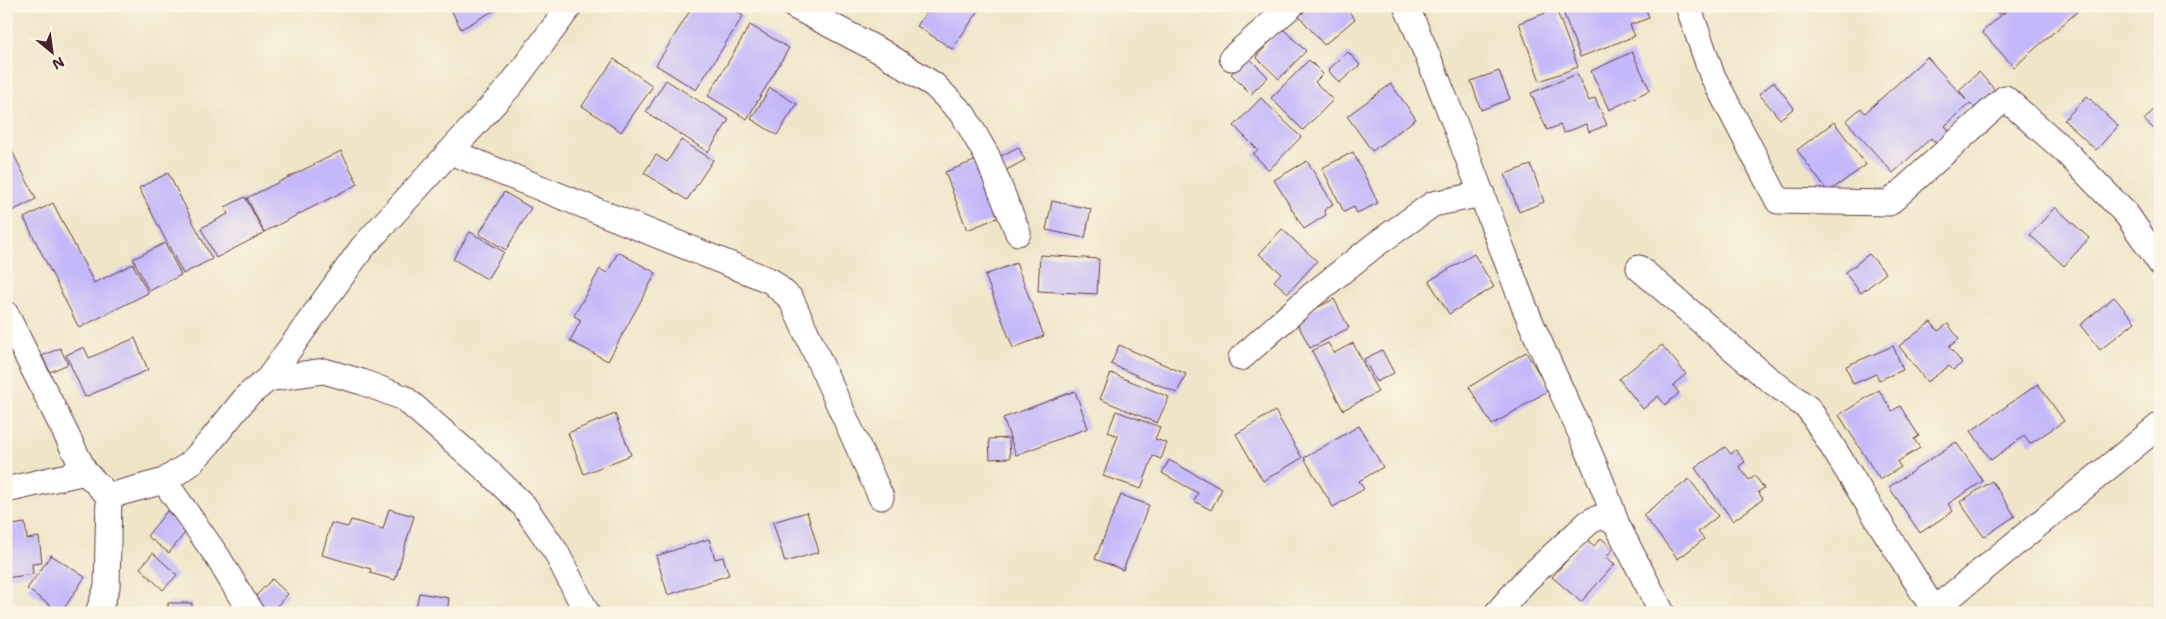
<svg xmlns="http://www.w3.org/2000/svg" width="2166" height="619" viewBox="0 0 2166 619" font-family="'Shantell Sans',sans-serif">
	<style>
		.building { fill: #c4b7fa }
		.lines { fill: none; stroke-linecap: round; stroke-linejoin: round }
		.minor-casing { stroke: #633d43; stroke-width: 27 }
		.minor { stroke: #fff; stroke-width: 25 }
	</style>
	<rect width="100%" height="100%" fill="#fcf5e5"/>
	<filter id="ink" filterUnits="userSpaceOnUse"><feTurbulence type="fractalNoise" baseFrequency=".02" numOctaves="2"/><feDisplacementMap in="SourceGraphic" scale="10" xChannelSelector="R" yChannelSelector="G"/><feConvolveMatrix kernelMatrix="1 2 1 2 8 2 1 2 1" color-interpolation-filters="sRGB"/></filter>
	<filter id="wash" filterUnits="userSpaceOnUse"><feTurbulence type="fractalNoise" baseFrequency=".0096" numOctaves="4" result="noise"/><feDisplacementMap in="SourceGraphic" scale="20" xChannelSelector="R" yChannelSelector="G"/><feGaussianBlur stdDeviation="1.12" result="paint"/><feColorMatrix in="noise" values="0 0 0 0 0 0 0 0 0 0 0 0 0 0 0 0 0 1.4 0 .05"/><feComposite in="paint" operator="in"/></filter>
	<g filter="url(#wash)">
		<rect width="100%" height="100%" fill="#efe6c9"/>
		<g id="blocks">
			<!-- building -->
			<g class="building">
				<polygon points="449,6 502,6 461,29"/>
				<polygon points="693,6 729,6 743,16 696,90 656,65"/>
				<polygon points="931,6 982,6 952,49 917,26"/>
				<polygon points="1311,6 1344,6 1355,19 1324,45 1299,16"/>
				<polygon points="1561,6 1645,6 1649,18 1630,25 1635,36 1580,57"/>
				<polygon points="1992,6 2008,6 1999,15"/>
				<polygon points="2012,6 2072,6 2077,12 2014,67 1982,32"/>
				<polygon points="1556,9 1578,67 1540,81 1519,23"/>
				<polygon points="750,25 789,48 747,119 708,96"/>
				<polygon points="1282,28 1306,51 1279,79 1256,57"/>
				<polygon points="1348,52 1360,65 1339,83 1328,70"/>
				<polygon points="1632,52 1650,90 1609,110 1591,71"/>
				<polygon points="1248,57 1268,77 1251,94 1231,74"/>
				<polygon points="1927,57 1966,100 1959,90 1979,72 1995,90 1975,108 1970,103 1945,126 1951,133 1938,145 1931,138 1893,173 1846,121 1861,108 1865,113"/>
				<polygon points="614,59 653,86 621,132 582,106"/>
				<polygon points="1309,60 1323,74 1315,82 1333,100 1303,130 1271,98"/>
				<polygon points="1499,71 1510,99 1481,110 1471,81"/>
				<polygon points="1577,74 1589,101 1595,98 1607,125 1589,132 1586,124 1564,133 1560,125 1547,130 1531,93"/>
				<polygon points="666,80 729,120 708,152 646,112"/>
				<polygon points="1774,82 1794,108 1780,119 1759,94"/>
				<polygon points="1391,84 1416,119 1372,151 1347,116"/>
				<polygon points="770,88 797,104 777,135 751,119"/>
				<polygon points="2087,96 2118,126 2096,150 2064,120"/>
				<polygon points="1261,98 1301,137 1269,170 1253,154 1258,150 1234,126"/>
				<polygon points="2160,103 2160,134 2144,120"/>
				<polygon points="1834,122 1866,165 1828,192 1797,150"/>
				<polygon points="6,139 36,199 12,211 6,200"/>
				<polygon points="681,140 713,160 687,200 644,173 656,155 667,162"/>
				<polygon points="1018,147 1025,160 999,174 992,161"/>
				<polygon points="341,151 358,184 264,232 247,198"/>
				<polygon points="1353,152 1378,203 1357,213 1354,207 1344,212 1322,168"/>
				<polygon points="980,159 1002,216 967,230 945,172"/>
				<polygon points="1307,161 1333,204 1324,210 1326,215 1304,229 1274,180"/>
				<polygon points="1531,165 1544,202 1519,212 1505,174"/>
				<polygon points="168,173 212,259 183,274 139,188"/>
				<polygon points="504,192 531,208 506,250 479,234"/>
				<polygon points="245,197 264,233 216,258 201,228 228,214 225,207"/>
				<polygon points="1052,201 1091,209 1085,238 1046,230"/>
				<polygon points="53,203 94,283 133,264 148,293 79,328 24,218"/>
				<polygon points="2055,207 2089,238 2064,266 2030,235"/>
				<polygon points="1282,229 1317,261 1288,293 1274,281 1281,273 1259,254"/>
				<polygon points="470,232 504,252 487,279 453,259"/>
				<polygon points="165,243 181,275 149,291 133,259"/>
				<polygon points="618,252 656,273 608,361 570,341 581,320 574,316 600,269 607,273"/>
				<polygon points="1474,254 1494,287 1449,314 1429,281"/>
				<polygon points="1869,254 1886,273 1861,293 1845,273"/>
				<polygon points="1040,255 1099,259 1097,294 1038,291"/>
				<polygon points="1016,263 1044,336 1013,348 985,275"/>
				<polygon points="2114,297 2135,322 2100,350 2080,325"/>
				<polygon points="1334,299 1349,328 1310,348 1295,319"/>
				<polygon points="1931,322 1938,331 1948,324 1959,339 1949,347 1962,363 1953,370 1949,366 1927,382 1899,346"/>
				<polygon points="135,338 148,370 85,397 66,355 84,347 89,358"/>
				<polygon points="1328,343 1334,353 1353,343 1378,392 1343,410 1312,351"/>
				<polygon points="1119,345 1186,374 1177,393 1111,364"/>
				<polygon points="1662,345 1686,374 1673,385 1679,393 1665,405 1658,396 1643,409 1619,379"/>
				<polygon points="1893,346 1903,370 1879,380 1876,374 1853,384 1846,366"/>
				<polygon points="60,348 68,364 50,372 42,356"/>
				<polygon points="1382,350 1394,373 1376,382 1364,359"/>
				<polygon points="1526,352 1549,390 1492,425 1469,387"/>
				<polygon points="1111,373 1169,397 1157,423 1100,399"/>
				<polygon points="2038,384 2064,421 2030,444 2024,436 1991,460 1971,431"/>
				<polygon points="1879,390 1892,411 1900,406 1919,436 1914,439 1920,448 1897,462 1901,467 1880,480 1839,415"/>
				<polygon points="1075,391 1088,428 1016,455 1003,418"/>
				<polygon points="1116,411 1160,427 1155,439 1167,443 1161,459 1153,456 1141,489 1103,476 1118,436 1108,432"/>
				<polygon points="1275,411 1302,458 1263,481 1236,434"/>
				<polygon points="615,414 631,455 584,474 568,433"/>
				<polygon points="1359,426 1383,467 1359,481 1364,489 1333,507 1304,458"/>
				<polygon points="1009,438 1010,458 990,459 989,439"/>
				<polygon points="1956,442 1983,481 1948,504 1953,511 1920,533 1889,487"/>
				<polygon points="1725,447 1731,454 1736,450 1745,462 1739,466 1749,480 1755,476 1764,488 1758,492 1763,499 1733,521 1695,468"/>
				<polygon points="1169,460 1222,489 1211,510 1194,501 1198,493 1162,473"/>
				<polygon points="1689,479 1718,516 1698,532 1704,539 1678,559 1643,515"/>
				<polygon points="1992,481 2015,516 1984,537 1960,502"/>
				<polygon points="1121,495 1149,505 1123,570 1095,559"/>
				<polygon points="389,509 414,516 395,580 370,573 371,569 322,555 331,523 348,527 351,520 383,529"/>
				<polygon points="167,511 188,529 169,553 147,536"/>
				<polygon points="807,512 819,552 785,562 773,522"/>
				<polygon points="25,523 27,539 39,537 42,563 32,564 33,574 6,578 6,526"/>
				<polygon points="1601,538 1613,549 1606,557 1615,564 1581,602 1552,577 1586,539 1594,546"/>
				<polygon points="709,539 715,559 723,557 729,575 668,595 656,556"/>
				<polygon points="153,553 177,575 163,590 140,568"/>
				<polygon points="51,555 85,577 61,613 27,589"/>
				<polygon points="272,579 288,594 270,613 254,598"/>
				<polygon points="419,593 449,598 447,613 415,613"/>
				<rect x="168" y="603" width="24" height="10"/>
			</g>
		</g>
	</g>
	<g filter="url(#ink)">
		<use href="#blocks" fill-opacity="0" stroke="#633d43" stroke-width="1"/>
		<g class="lines">
			<!-- minor casing -->
			<g class="minor-casing">
				<g id="minor">
					<polyline points="794,6 882,52 934,85 963,114 987,156 1018,233"/>
					<path d="M1406 6C1450 104 1485 206 1524 306 1554 380 1592 449 1617 525"/>
					<polyline points="1688,6 1712,75 1778,201 1889,203 2005,98 2065,151 2127,215 2160,263"/>
					<polyline points="1232,58 1291,6"/>
					<polyline points="451,152 771,281 791,299 881,497"/>
					<polyline points="1639,268 1766,377 1809,409 1934,610"/>
					<polyline points="6,314 85,472 109,496 107,587 98,613"/>
					<polyline points="1241,358 1311,296 1375,245 1433,204 1482,194"/>
					<polyline points="268,379 362,248 511,85 570,6"/>
					<polyline points="164,481 217,556 251,613"/>
					<polyline points="6,490 85,472"/>
					<polyline points="109,496 164,481 190,464 209,443 247,396 268,379 324,371 362,382 404,398 487,470 524,506 556,552 587,613"/>
					<path d="M1497 613 1526 580 1588 523C1600 515 1606 516 1617 525L1662 613"/>
					<polyline points="1930,613 2160,425"/>
				</g>
			</g>
			<!-- minor -->
			<use href="#minor" class="minor"/>
		</g>
	</g>
	<!-- margin -->
	<rect width="2166" height="619" fill="none" stroke="#fcf5e5" stroke-width="25"/>
	<!-- north arrow -->
	<g transform="translate(52 52) rotate(151)" stroke="#fcf5e5" stroke-width="4" paint-order="stroke">
	<path d="M0-4L9 19L0 12L-9 19Z" fill="#4a1f2b"/>
	<text y="-8" font-size="14" font-weight="bold" text-anchor="middle" fill="#4a1f2b">N</text>
	</g>
</svg>
